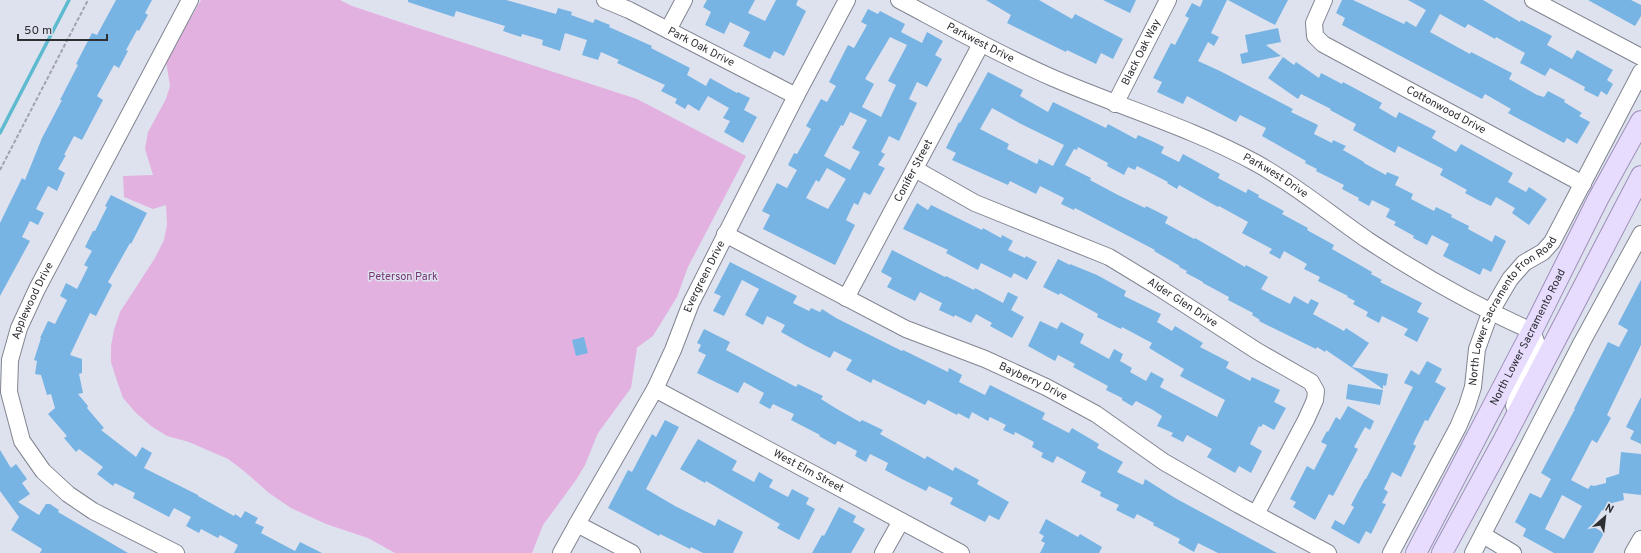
<svg xmlns="http://www.w3.org/2000/svg" width="1641" height="553" viewBox="0 0 1641 553" font-family="Overpass,sans-serif">
	<style>
		.green { fill: #e2b1df }
		.lines { fill: none; stroke-linecap: round; stroke-linejoin: round }
		.stream { stroke: #5dbacf; stroke-width: 3.5 }
		.building { fill: #77b4e3; fill-rule: evenodd }
		.minor-casing { stroke: #818590; stroke-width: 18 }
		.major-casing { stroke: #9c8fb7; stroke-width: 22 }
		.path { stroke: #a1a4ae; stroke-width: 2; stroke-dasharray: 4 2; stroke-linecap: butt }
		.minor { stroke: #fff; stroke-width: 16 }
		.major { stroke: #e7dbfe; stroke-width: 20 }
		.labels { text-anchor: middle; dominant-baseline: central; stroke-width: 3; stroke-linejoin: round; paint-order: stroke }
		.street-label { font-size: 11px; fill: #2d2f33; stroke: #dee2ef }
		.park-label { font-size: 11px; fill: #763674; stroke: #dee2ef }
	</style>
	<rect width="100%" height="100%" fill="#dee2ef"/>
	<!-- green -->
	<polygon class="green" points="201,0 340,0 352,6 409,25 637,99 746,156 688,267 677,297 653,336 635,349 637,348 631,388 598,433 585,465 576,480 543,525 532,553 395,553 368,538 326,524 291,508 269,493 244,471 228,459 189,442 167,436 151,426 136,413 123,398 117,381 111,362 111,346 114,330 120,312 155,258 164,240 167,225 166,205 153,209 124,197 123,176 153,175 145,149 148,132 166,99 170,86 166,61"/>
	<g class="lines">
		<!-- stream -->
		<polyline class="stream" points="0,133 69,0"/>
	</g>
	<!-- building -->
	<g class="building">
		<polygon points="116,0 152,0 145,13 148,15 139,31 137,30 126,50 128,51 119,68 114,65 97,96 103,100 82,140 74,136 64,155 66,155 58,169 65,173 57,191 48,186 36,209 44,213 38,225 30,221 22,237 30,241 0,296 0,223 22,178 25,180 42,138 62,100 60,100 78,65 76,64 92,33 97,35"/>
		<polygon points="408,0 506,0 556,14 558,8 572,12 571,15 593,23 595,19 610,25 609,27 652,46 651,48 690,68 687,75 706,86 710,78 737,93 738,92 750,98 744,110 757,117 743,143 724,132 730,121 723,118 729,108 708,96 699,111 688,104 685,109 675,103 677,99 661,91 665,85 617,63 619,60 601,52 598,60 582,55 587,40 565,33 560,51 542,45 543,40 522,34 521,37 503,31 505,26 456,11 454,17 408,2"/>
		<polygon points="707,0 755,0 748,13 765,21 776,0 798,0 796,5 806,11 784,56 774,51 770,59 743,46 750,32 730,22 724,34 705,25 711,12 703,7"/>
		<polygon points="986,0 1039,0 1072,19 1075,14 1123,39 1113,59 1101,53 1096,64 1067,50 1066,52 1007,23 1011,15"/>
		<polygon points="1103,0 1136,0 1130,13"/>
		<polygon points="1203,0 1227,0 1211,33 1219,37 1214,46 1208,42 1198,61 1220,71 1293,109 1291,112 1318,125 1314,134 1332,143 1333,140 1346,146 1343,150 1364,162 1364,163 1386,175 1387,172 1399,177 1395,185 1413,194 1411,199 1434,211 1436,207 1452,215 1451,217 1469,226 1468,229 1492,242 1495,235 1506,241 1491,272 1483,268 1480,275 1443,256 1449,244 1432,235 1427,245 1413,238 1414,236 1394,225 1396,222 1386,217 1390,209 1372,200 1369,206 1358,200 1359,198 1342,189 1344,185 1316,171 1317,169 1305,163 1306,161 1262,136 1266,128 1240,115 1236,122 1187,96 1183,104 1157,92 1162,82 1153,78 1171,43 1175,45 1189,18 1185,16 1192,3 1200,7"/>
		<polygon points="1228,0 1288,0 1275,25"/>
		<polygon points="1342,0 1353,0 1404,24 1406,21 1416,27 1426,10 1408,0 1483,0 1520,22 1521,20 1552,36 1547,45 1572,59 1577,50 1613,70 1607,80 1613,84 1607,95 1601,91 1598,97 1584,90 1585,87 1550,68 1545,76 1520,63 1525,53 1496,37 1495,39 1468,24 1465,28 1440,14 1430,32 1470,54 1471,52 1512,73 1509,79 1537,95 1544,97 1548,91 1565,100 1564,102 1582,113 1579,116 1590,122 1577,144 1567,138 1564,143 1508,113 1511,109 1485,94 1482,99 1342,25 1345,18 1336,13"/>
		<polygon points="1588,0 1631,0 1641,5 1641,16 1635,26"/>
		<path d="M868 9 878 14 880 11 905 24 901 32 922 43 927 32 943 41 935 55 942 59 927 87 917 82 909 99 917 103 899 141 889 136 881 152 885 154 878 165 885 168 870 195 864 192 858 205 854 203 846 220 855 225 835 265 763 229 770 215 762 211 777 183 787 188 797 170 788 165 794 153 797 154 811 129 806 126 821 99 827 102 836 86 829 82 848 45 854 48 867 25 861 22ZM890 37 907 45 888 81 896 85 881 117 862 107 874 84 865 79ZM850 112 867 120 852 148 860 152 850 170 824 156 841 125 843 126ZM827 168 846 179 828 209 806 198 816 180 819 182Z"/>
		<polygon points="1278,28 1281,42 1266,45 1281,56 1242,64 1240,54 1248,52 1245,35"/>
		<polygon points="1283,57 1294,65 1296,62 1319,78 1321,73 1342,84 1343,82 1382,103 1379,108 1396,118 1399,112 1436,131 1432,138 1456,152 1461,144 1513,173 1508,182 1526,192 1529,187 1547,199 1529,225 1512,213 1515,208 1496,197 1491,206 1478,200 1465,193 1467,190 1440,175 1443,169 1398,146 1395,153 1353,130 1356,124 1330,110 1331,109 1301,94 1298,99 1268,78"/>
		<path d="M988 72 1023 90 1020 96 1048 112 1053 102 1106 128 1108 124 1136 139 1138 135 1154 142 1164 147 1161 153 1179 162 1183 154 1220 174 1218 178 1246 193 1248 189 1259 195 1258 197 1284 211 1282 214 1308 228 1307 230 1334 245 1332 249 1372 272 1371 274 1382 280 1380 282 1422 303 1417 312 1429 318 1417 342 1404 335 1408 329 1382 316 1379 323 1366 316 1368 312 1353 304 1355 301 1347 297 1348 296 1318 281 1320 277 1304 269 1307 264 1284 251 1280 259 1269 253 1272 249 1242 233 1248 222 1219 206 1218 207 1179 185 1177 189 1167 183 1168 182 1137 166 1135 170 1128 167 1124 175 1107 166 1108 163 1078 147 1077 150 1074 149 1065 165 1091 178 1090 180 1118 195 1145 208 1146 206 1168 217 1165 223 1194 239 1195 238 1245 267 1246 265 1268 277 1261 289 1290 304 1294 296 1308 304 1311 299 1319 303 1313 314 1344 331 1346 328 1369 343 1352 367 1388 374 1386 386 1383 385V389L1326 350 1325 352 1317 347 1316 349 1259 321 1260 320 1252 315 1253 313 1228 300 1229 297 1203 283V282L1186 273 1187 271 1179 267 1180 266 1154 251 1155 250 1075 208 1074 210 1061 204 1064 198 1040 186 1036 194 1010 181 1008 185 952 160 956 153 946 148 959 122 960 123ZM992 108 1021 124 1064 145 1053 166 1039 159 1037 164 1007 149 1009 144 980 129Z"/>
		<polygon points="111,195 147,213 131,244 130,243 108,282 112,285 96,316 90,313 70,355 82,359 82,373 79,374 83,393 78,394 88,406 87,408 104,428 101,430 136,457 142,447 152,453 144,468 198,495 198,496 234,516 235,514 241,518 245,511 258,518 255,523 264,527 261,533 295,551 300,542 322,553 234,553 238,545 220,535 218,538 201,529 199,533 186,526 191,517 174,508 169,517 133,498 135,493 115,483 113,486 97,474 103,467 79,449 76,452 64,438 67,436 48,414 55,408 51,394 47,395 41,375 35,374 37,361 34,360 41,338 40,338 48,321 55,324 67,300 60,296 66,283 77,289 88,267 84,265 92,251 85,247 93,231 95,231 107,207 105,206"/>
		<polygon points="917,203 928,210 931,205 982,230 983,228 1001,238 1002,235 1013,241 1008,250 1025,258 1026,256 1037,262 1027,280 1014,273 1011,278 981,263 978,270 946,253 948,250 903,229"/>
		<polygon points="892,250 945,277 946,276 974,290 975,288 1003,303 1008,292 1018,297 1011,310 1024,317 1012,338 990,326 992,323 976,314 971,323 955,315 954,317 939,310 942,303 920,292 915,301 887,287 892,278 881,272"/>
		<polygon points="1058,259 1070,265 1070,264 1097,275 1126,291 1124,296 1161,314 1157,322 1172,331 1175,326 1203,343 1200,347 1229,362 1226,368 1250,381 1252,377 1280,390 1274,402 1286,408 1274,430 1263,424 1261,427 1259,426 1250,444 1262,451 1251,473 1239,466 1235,473 1207,457 1212,449 1187,435 1183,442 1171,436 1173,433 1157,426 1162,416 1153,410 1136,401 1132,406 1122,400 1122,398 1106,390 1108,386 1073,367 1075,364 1058,355 1055,361 1028,346 1040,321 1057,329 1061,322 1084,334 1080,343 1109,359 1114,349 1123,354 1120,361 1132,368 1130,372 1146,381 1151,372 1164,379 1160,387 1217,417 1225,400 1180,376 1184,369 1149,348 1152,343 1122,327 1121,329 1097,317 1098,314 1060,293 1059,295 1043,287"/>
		<polygon points="730,262 797,296 793,303 809,311 811,308 820,312 822,309 836,318 902,351 903,350 948,372 949,368 962,375 959,382 985,395 990,385 1045,413 1042,419 1069,433 1072,428 1099,444 1097,448 1123,462 1117,472 1143,485 1145,479 1175,498 1277,553 1218,553 1198,543 1194,552 1178,543 1180,539 1153,525 1154,523 1137,514 1134,519 1116,510 1119,505 1100,496 1101,492 1081,482 1086,472 1057,456 1053,463 1041,457 1043,453 1032,447 1034,442 1015,432 1014,435 1003,430 1006,425 990,417 988,421 972,412 969,419 958,413 957,415 928,400 925,405 873,379 871,383 846,370 852,360 834,351 830,358 806,346 781,332 785,325 767,316 763,325 745,315 759,289 742,280 724,316 713,311 721,296 714,293"/>
		<path d="M1641 280V345L1607 415 1611 418 1597 443 1592 440 1571 480 1588 489 1591 485 1594 486 1606 483V478L1619 474 1621 452 1641 454V495L1623 493 1624 500 1612 503 1606 512 1602 510 1592 526 1604 533 1593 553H1554L1523 536 1526 529 1515 522 1530 493 1541 498 1551 479 1541 473 1575 409H1574L1608 342 1619 347 1628 330 1618 324ZM1562 495 1582 506 1564 539 1545 529Z"/>
		<polygon points="704,329 730,342 726,350 796,387 798,384 823,396 821,399 837,409 860,422 862,420 883,430 880,434 925,459 927,456 953,471 955,467 979,480 977,484 1009,502 999,520 989,515 985,522 950,504 953,498 929,486 926,491 900,478 885,470 888,463 870,454 866,462 855,456 857,451 838,441 835,445 819,436 820,435 791,420 794,414 773,404 770,409 759,403 764,393 744,382 738,393 697,373 706,355 698,351 701,345 697,343"/>
		<polygon points="584,337 588,353 576,356 572,340"/>
		<polygon points="1427,361 1442,369 1435,382 1446,388 1428,421 1425,420 1413,444 1416,446 1401,477 1392,472 1384,489 1388,492 1382,503 1386,504 1371,534 1366,531 1359,544 1331,528 1335,520 1344,525 1354,507 1351,505 1365,479 1366,479 1413,387 1404,383 1411,370 1419,375"/>
		<polygon points="1348,384 1383,390 1380,405 1346,399"/>
		<polygon points="1641,397 1641,444 1630,439 1634,431 1626,427"/>
		<polygon points="1348,406 1374,421 1370,430 1365,427 1354,447 1358,449 1333,496 1329,494 1315,520 1293,507 1296,502 1290,499 1307,466 1314,470 1327,445 1321,442 1327,431 1328,432 1336,417 1340,420"/>
		<polygon points="665,420 679,427 646,489 675,506 715,526 718,519 743,532 733,553 703,553 691,547 690,549 660,534 659,536 608,508 628,470 632,472 652,434 656,437"/>
		<polygon points="698,439 737,461 732,470 754,482 759,472 773,480 769,487 788,497 792,489 809,498 806,504 815,509 799,540 777,528 780,524 706,481 705,483 680,469"/>
		<polygon points="0,450 11,468 16,464 27,479 22,483 30,494 18,502 39,515 46,504 50,504 59,510 58,512 128,553 40,553 42,549 11,530 19,517 0,491"/>
		<polygon points="839,507 856,516 853,522 865,529 851,553 812,553 822,535 824,536"/>
		<polygon points="1046,519 1078,537 1080,534 1102,547 1099,553 1040,553 1045,543 1041,541 1044,536 1039,533"/>
	</g>
	<g class="lines">
		<!-- minor casing -->
		<g class="minor-casing">
			<g id="minor">
				<path id="s1" d="M605 0 629 10 796 96"/>
				<path id="s2" d="M899 0C950 27 1000 55 1053 78 1120 107 1192 128 1256 163 1296 185 1331 215 1369 241 1421 275 1475 306 1532 331L1537 344 1524 373 1514 406"/>
				<path id="s3" d="M1324 0 1314 23 1315 36 1323 44 1583 184"/>
				<polyline points="1533,0 1641,57"/>
				<polyline points="668,30 684,0"/>
				<path id="s4" d="M1115 104 1168 0"/>
				<path id="s5" d="M915 169 975 203 1109 257 1155 285 1257 351 1311 382 1316 391 1315 400 1306 420 1256 514"/>
				<path id="s6" d="M725 234 906 329 985 359 1046 387 1096 414 1164 462 1239 505 1328 553"/>
				<path id="s7" d="M846 298 981 44"/>
				<path id="s8" d="M655 389 961 553"/>
				<polyline points="577,524 632,553"/>
				<polyline points="1483,535 1513,553"/>
				<path id="s9" d="M176 553 93 511 68 494 43 471 22 441 9 392 10 360 19 328 37 289 190 0"/>
				<path id="s10" d="M561 553 577 524 655 389 673 350 691 303 796 96 847 0"/>
				<polyline points="883,553 901,521"/>
				<path id="s11" d="M1391 553 1458 427 1467 406 1473 387 1477 349 1490 313 1510 279 1524 263 1543 252 1552 242 1641 72"/>
				<polyline points="1473,553 1582,342 1641,234"/>
				<polyline points="1633,553 1641,539"/>
			</g>
		</g>
		<!-- major casing -->
		<g class="major-casing">
			<g id="major">
				<path id="s12" d="M1416 553 1532 331 1598 199 1641 121"/>
				<polyline points="1442,553 1504,439 1641,176"/>
			</g>
		</g>
		<!-- path -->
		<polyline class="path" points="0,170 88,0"/>
		<!-- minor -->
		<use href="#minor" class="minor"/>
		<!-- major -->
		<use href="#major" class="major"/>
	</g>
	<g class="labels">
		<!-- street labels -->
		<g class="street-label">
			<text stroke="none"><textPath href="#s2" startOffset="92">Parkwest Drive</textPath></text>
			<text stroke="none"><textPath href="#s1" startOffset="107">Park Oak Drive</textPath></text>
			<text stroke="none"><textPath href="#s4" startOffset="58">Black Oak Way</textPath></text>
			<text stroke="none"><textPath href="#s3" startOffset="189">Cottonwood Drive</textPath></text>
			<text stroke="none"><textPath href="#s7" startOffset="144">Conifer Street</textPath></text>
			<text stroke="none"><textPath href="#s2" startOffset="416">Parkwest Drive</textPath></text>
			<text stroke="none"><textPath href="#s10" startOffset="312">Evergreen Drive</textPath></text>
			<text stroke="none"><textPath href="#s9" startOffset="340">Applewood Drive</textPath></text>
			<text stroke="none"><textPath href="#s5" startOffset="300">Alder Glen Drive</textPath></text>
			<text stroke="none"><textPath href="#s11" startOffset="275">North Lower Sacramento Fron Road</textPath></text>
			<text stroke="none"><textPath href="#s12" startOffset="243">North Lower Sacramento Road</textPath></text>
			<text stroke="none"><textPath href="#s6" startOffset="342">Bayberry Drive</textPath></text>
			<text stroke="none"><textPath href="#s8" startOffset="174">West Elm Street</textPath></text>
		</g>
		<!-- park labels -->
		<g class="park-label">
			<text x="403" y="277">Peterson Park</text>
		</g>
	</g>
	<!-- north arrow -->
	<g transform="translate(1605 517) rotate(28)" stroke="#dee2ef" stroke-width="3" paint-order="stroke">
	<path d="M0-3L7 15L0 10L-7 15Z" fill="#2d2f33"/>
	<text y="-6" font-size="11" font-weight="bold" text-anchor="middle" fill="#2d2f33">N</text>
	</g>
	<!-- scale -->
	<path d="M18 34v6h89v-6" fill="none" stroke="#2d2f33" stroke-width="2"/>
	<text x="24" y="34" font-size="12" fill="#2d2f33" stroke="#dee2ef" stroke-width="3" paint-order="stroke">50 m</text>
</svg>
